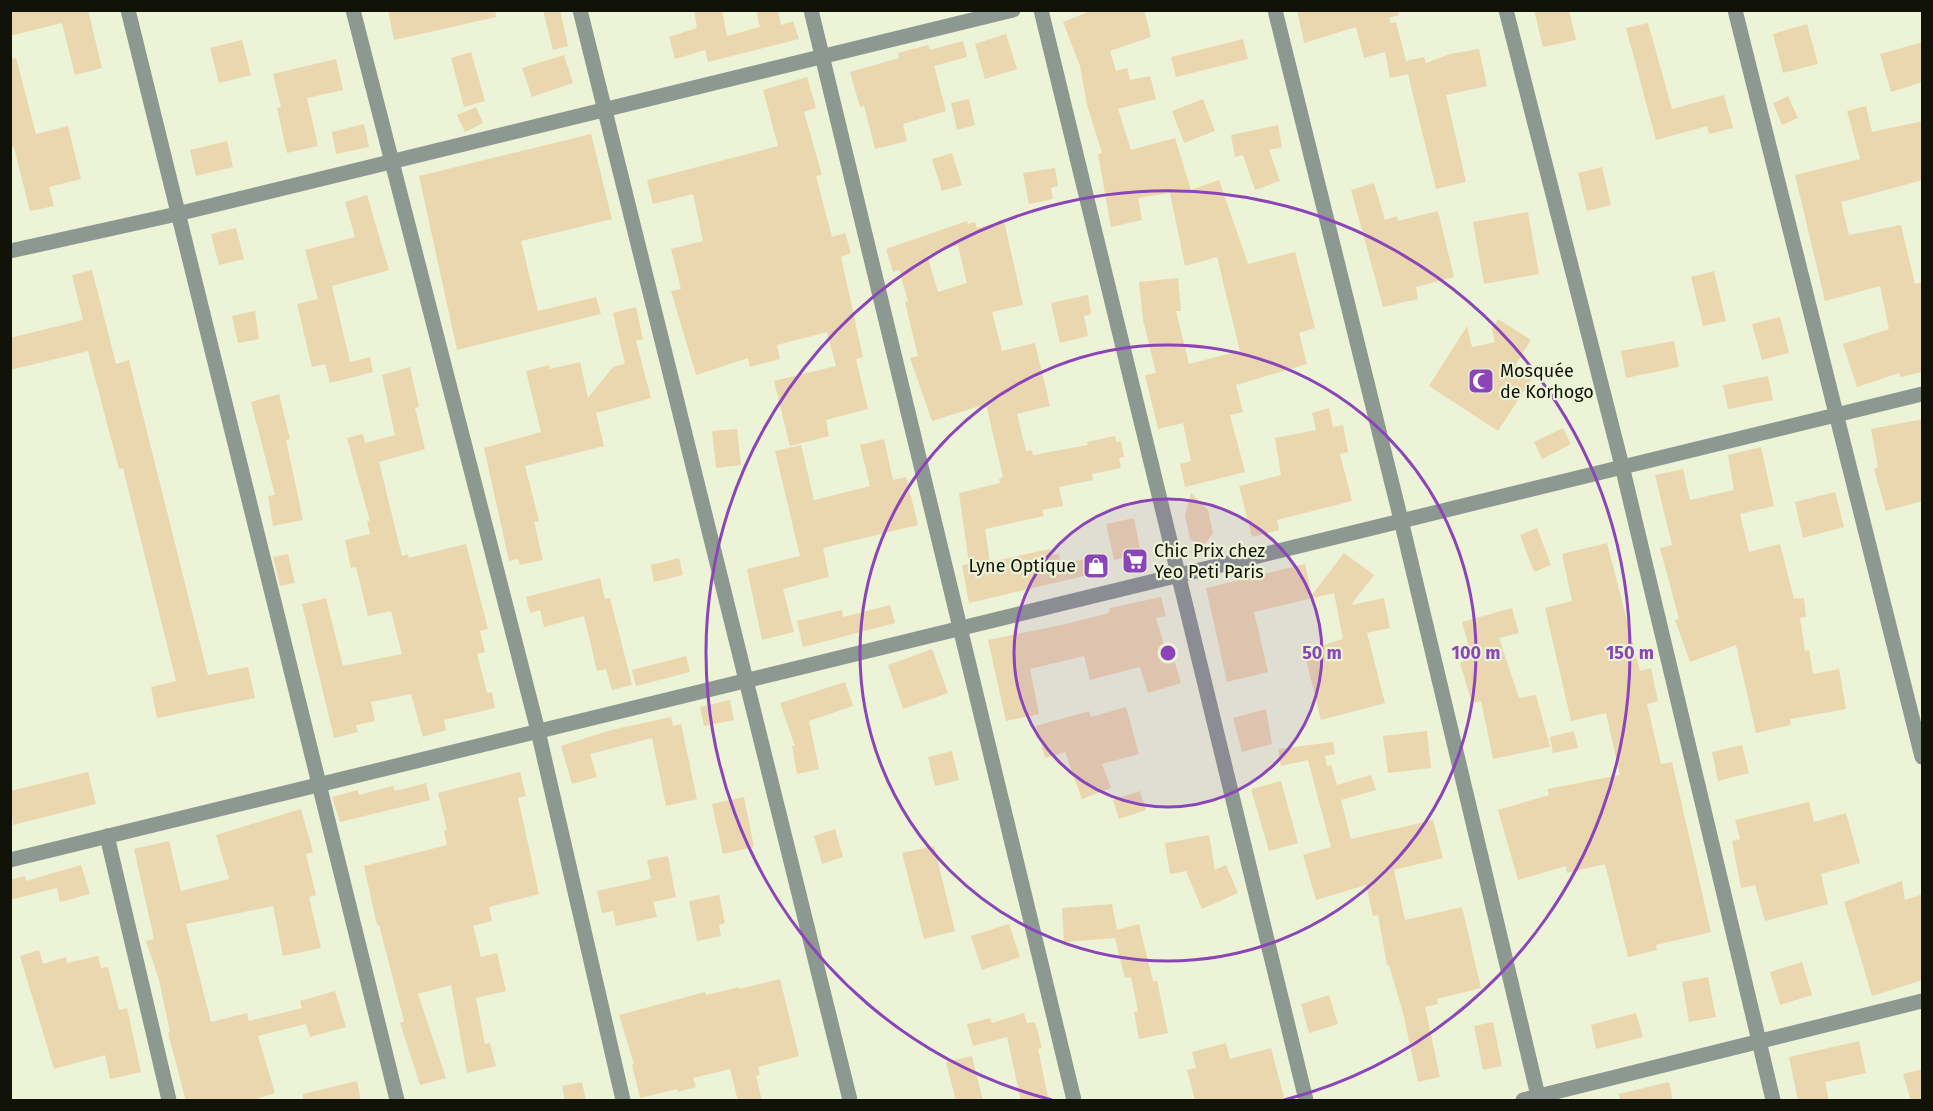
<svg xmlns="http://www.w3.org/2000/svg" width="1933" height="1111" viewBox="0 0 1933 1111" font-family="'Fira Sans',sans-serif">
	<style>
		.building { fill: #ead7af; fill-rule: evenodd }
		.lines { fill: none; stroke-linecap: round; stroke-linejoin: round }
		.street { stroke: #8d9890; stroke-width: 15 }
		.ring { fill: none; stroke: #8b45b8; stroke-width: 3 }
		.labels { text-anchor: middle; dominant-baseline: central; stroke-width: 4.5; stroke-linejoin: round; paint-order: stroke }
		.poi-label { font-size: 18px; fill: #111309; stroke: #ecf3d7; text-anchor: start }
		.centre { fill: #8b45b8; stroke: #ecf3d7; stroke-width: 3 }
		.ring-label { font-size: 18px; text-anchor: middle; font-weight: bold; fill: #8b45b8; stroke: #ecf3d7; stroke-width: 4.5; stroke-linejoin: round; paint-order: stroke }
	</style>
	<rect width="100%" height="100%" fill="#ecf3d7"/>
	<!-- building -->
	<g class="building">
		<polygon points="10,10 88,10 102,68 75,75 62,23 10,36"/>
		<polygon points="388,10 495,10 496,17 394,40"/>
		<polygon points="543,10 560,10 568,46 553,50"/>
		<polygon points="694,10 722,10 727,36 760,27 756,10 778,10 781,25 793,21 799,39 708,62 705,50 675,59 669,37 697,28"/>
		<polygon points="1093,10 1144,10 1151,37 1110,51 1116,71 1127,68 1130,80 1150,76 1156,99 1118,109 1131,150 1175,138 1191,190 1219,180 1248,264 1295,252 1315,328 1299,333 1307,364 1236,385 1243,412 1230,415 1245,472 1185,487 1180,464 1191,461 1183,423 1158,429 1145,375 1156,373 1143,320 1139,282 1178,278 1181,311 1176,311 1189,364 1240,351 1217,257 1185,266 1170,193 1138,198 1142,220 1111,227 1098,154 1102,153 1087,105 1080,66 1063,22"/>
		<polygon points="1297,10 1398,10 1399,15 1389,18 1391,23 1396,22 1406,61 1424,57 1426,63 1450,54 1479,49 1487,86 1446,95 1466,182 1436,189 1408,74 1390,78 1385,52 1364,58 1356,27 1304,43"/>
		<polygon points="1534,10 1569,10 1576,40 1543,47"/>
		<polygon points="1648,23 1672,109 1724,95 1733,128 1709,134 1707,126 1656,140 1626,28"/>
		<polygon points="1807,24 1818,64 1783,73 1773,34"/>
		<polygon points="1006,34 1017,69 985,79 975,44"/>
		<polygon points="1243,39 1248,59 1176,77 1171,57"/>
		<polygon points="242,40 251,75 219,83 210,48"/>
		<polygon points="963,41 967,57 934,66 946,111 903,124 907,141 875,149 864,106 860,107 850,72 899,58 898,53 928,45 930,50"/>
		<polygon points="1923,42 1923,82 1891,92 1880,54"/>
		<polygon points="471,52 485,101 464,107 451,58"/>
		<polygon points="564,55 573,83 532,97 522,68"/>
		<polygon points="16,58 36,134 68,126 81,179 49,187 54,206 30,211 14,147 10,148 10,59"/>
		<polygon points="336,59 343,90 307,98 318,146 287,153 277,108 281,107 273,74"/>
		<polygon points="807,77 816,108 804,112 822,175 816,176 832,237 845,233 851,253 841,257 863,357 856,359 868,409 826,420 829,436 790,446 774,381 836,366 827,332 777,345 780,359 750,367 748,358 696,375 671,291 681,289 671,249 703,241 693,194 653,204 647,180 778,146 763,90"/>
		<polygon points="1788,96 1798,118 1782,125 1773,103"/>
		<polygon points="969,99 975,125 957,130 951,103"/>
		<polygon points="1203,99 1215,131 1184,143 1172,111"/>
		<polygon points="1866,106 1872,132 1923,121 1923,180 1841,202 1849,235 1901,225 1915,284 1923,282 1923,372 1900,377 1899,373 1857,387 1843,344 1889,329 1880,286 1825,301 1795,175 1860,159 1847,111"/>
		<polygon points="476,107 483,123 465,132 457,115"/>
		<polygon points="364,124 369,147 336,154 332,132"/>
		<polygon points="1278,125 1282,147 1269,150 1280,181 1255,190 1243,155 1235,157 1231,135"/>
		<polygon points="591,134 612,219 521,241 538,311 596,297 601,314 457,350 419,176"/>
		<polygon points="227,141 233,167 196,176 190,150"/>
		<polygon points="952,153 962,185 942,191 932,159"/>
		<polygon points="1602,167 1611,205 1587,211 1578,173"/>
		<polygon points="1055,168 1058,186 1051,188 1053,199 1029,204 1023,173"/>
		<polygon points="1374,183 1385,220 1397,216 1398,221 1438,211 1454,277 1416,287 1418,299 1383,307 1351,190"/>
		<polygon points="367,195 389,270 332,286 350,362 370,357 373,372 330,383 325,364 312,367 297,304 318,299 305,250 355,237 345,202"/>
		<polygon points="1528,212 1539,274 1484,284 1473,222"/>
		<path d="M967 221 968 224 975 222 977 228 1004 221 1023 305 992 312 1002 351 1035 343 1050 406 1017 414 1026 451 1032 450 1033 455 1088 445 1087 442 1115 436 1116 442 1121 441 1124 457 1119 458 1121 468 1092 474 1093 480 1059 487 1063 506 1042 510 1044 516 985 529 990 562 1050 549 1052 555 1059 554 1061 564 1102 556 1105 571 969 603 962 565 969 564 959 493 1000 483 999 479 1003 477 986 404 932 421 910 358 918 356 905 302 908 301 899 270 893 272 886 249ZM958 245 967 283 938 292 927 255Z"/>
		<polygon points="236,228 244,259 219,265 211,234"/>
		<polygon points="92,270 116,364 129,360 208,675 248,667 255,698 157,718 151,687 176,681 123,468 119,469 88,351 10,370 10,338 83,320 72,275"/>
		<polygon points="1714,271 1726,321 1703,326 1691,277"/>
		<polygon points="1088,295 1091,314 1084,316 1088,336 1060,343 1051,303"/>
		<polygon points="636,307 643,339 636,341 651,398 596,413 604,446 525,466 539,521 534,522 543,560 520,565 518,559 509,561 484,448 541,432 526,371 549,365 550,369 580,362 588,398 613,367 625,364 613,313"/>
		<polygon points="255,311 259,339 238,343 232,316"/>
		<polygon points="1780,317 1789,353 1762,360 1752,324"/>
		<polygon points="1498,319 1531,340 1516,364 1534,375 1498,431 1429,386 1467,326 1472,347 1482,345 1495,342 1492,329"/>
		<polygon points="1674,341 1679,367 1626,378 1621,351"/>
		<polygon points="410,367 419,407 415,408 425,449 379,462 402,556 408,554 409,558 466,544 488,629 480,631 485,652 477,654 487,693 492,692 495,708 444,720 446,730 423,737 411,694 371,702 375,721 356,725 358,732 334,738 302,604 326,598 343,666 402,654 391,611 368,616 356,567 351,568 345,540 370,534 367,521 370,521 347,438 363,434 365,443 395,435 382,375"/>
		<polygon points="1768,376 1773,400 1728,409 1723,385"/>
		<polygon points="279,394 290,439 286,440 303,520 273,526 268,496 275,495 251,402"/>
		<polygon points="1329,408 1333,427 1343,425 1348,452 1340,454 1352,501 1277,520 1279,530 1252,537 1239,486 1281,475 1275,438 1316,430 1312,413"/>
		<polygon points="1923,419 1923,501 1886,511 1874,469 1878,467 1871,429"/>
		<polygon points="1563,428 1571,444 1542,459 1534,442"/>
		<polygon points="737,429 741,465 716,468 712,431"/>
		<polygon points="884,439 893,480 906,477 918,525 823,548 829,577 783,589 794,632 762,640 747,569 800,556 775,451 801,445 814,500 870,486 860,445"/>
		<polygon points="1761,447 1774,506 1740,514 1749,552 1780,544 1794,599 1804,598 1806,617 1800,618 1805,651 1809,650 1813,674 1839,669 1846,709 1790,719 1791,725 1756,733 1736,645 1690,662 1675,620 1679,619 1660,548 1672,545 1655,475 1683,469 1690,500 1734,490 1728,455"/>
		<polygon points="1835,492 1844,527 1803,538 1795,502"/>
		<polygon points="1191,493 1208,510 1213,533 1205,544 1198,544 1190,539 1185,515"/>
		<polygon points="1134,518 1141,554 1114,560 1106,524"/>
		<polygon points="1537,528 1551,565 1534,572 1520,535"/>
		<polygon points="1607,543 1640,671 1651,668 1658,701 1647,704 1661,764 1672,762 1711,932 1656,945 1657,950 1628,957 1605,864 1567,873 1566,866 1518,880 1498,810 1549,795 1547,789 1620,775 1606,713 1571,721 1545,608 1572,601 1562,554"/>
		<polygon points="1344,553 1374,575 1351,605 1384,598 1390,628 1367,633 1385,703 1321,720 1304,651 1343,639 1334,593 1254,612 1268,672 1227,682 1206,588 1305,564 1312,595"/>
		<polygon points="288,554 295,583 280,586 273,557"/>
		<polygon points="679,558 683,575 654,582 651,565"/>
		<polygon points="600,578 605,599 610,598 632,685 612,690 606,669 597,671 584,616 544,627 540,610 530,613 526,597"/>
		<polygon points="1161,597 1166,616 1156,618 1166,651 1171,649 1181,683 1148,693 1140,667 1090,680 1084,656 1030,669 1039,714 1006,721 988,640 1066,624 1109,613 1110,608"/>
		<polygon points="890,605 895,623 803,647 797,621 842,610 843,617"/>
		<polygon points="1512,608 1519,633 1499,638 1519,698 1536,695 1550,747 1493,759 1481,701 1472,703 1460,663 1472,658 1462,622"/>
		<polygon points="932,649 948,693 903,709 888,665"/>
		<polygon points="686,656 690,672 636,686 632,670"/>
		<polygon points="845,682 853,706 809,721 819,769 797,774 792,746 795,746 780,703"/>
		<polygon points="730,700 734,720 704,726 700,707"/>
		<polygon points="1126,707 1139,754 1102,764 1111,788 1082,799 1065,752 1045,758 1036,726 1089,711 1091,717"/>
		<polygon points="1266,709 1272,744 1242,752 1233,718"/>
		<polygon points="671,717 673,726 681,724 697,799 666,806 652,738 590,754 597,777 572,784 561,746 611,730"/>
		<polygon points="1427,731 1431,768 1388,773 1383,736"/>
		<polygon points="1574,731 1578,748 1553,753 1550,737"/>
		<polygon points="1333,742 1335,754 1325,756 1327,766 1331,765 1337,785 1371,775 1376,790 1341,800 1351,839 1433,820 1443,858 1394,870 1405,920 1462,907 1481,988 1437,999 1438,1004 1425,1007 1440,1077 1418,1082 1403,1013 1389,965 1387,965 1378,915 1373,916 1366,885 1316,900 1303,855 1331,847 1308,760 1281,766 1278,749"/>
		<polygon points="1742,745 1749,773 1718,781 1712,752"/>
		<polygon points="952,751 959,780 935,786 928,757"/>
		<polygon points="88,772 96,804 13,825 10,791"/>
		<polygon points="520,772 526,796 518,798 539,894 489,907 492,921 473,926 481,957 497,953 506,991 476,998 485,1044 490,1043 496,1066 467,1073 451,985 418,994 446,1078 420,1085 400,1023 404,1021 379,925 377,925 364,866 447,845 444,831 447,830 438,793"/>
		<polygon points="1281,781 1298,843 1269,851 1251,789"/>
		<polygon points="426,783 430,800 340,822 332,797 358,790 359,795 393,786 395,791"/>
		<polygon points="1140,791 1146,810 1119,819 1113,800"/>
		<polygon points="744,797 754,847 723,854 712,804"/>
		<polygon points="1809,802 1814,822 1846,813 1860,863 1821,874 1828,904 1765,921 1755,885 1741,888 1732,841 1740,839 1735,820"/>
		<polygon points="301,809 313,852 306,854 316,895 309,897 321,948 283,956 273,906 186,924 211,1022 247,1013 249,1021 302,1008 300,1001 335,991 346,1027 310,1037 306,1024 258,1036 275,1093 250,1101 186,1101 168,1033 170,1032 159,980 146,941 154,939 134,849 169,841 181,891 229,879 216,835"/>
		<polygon points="835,829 843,857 822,864 814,836"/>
		<polygon points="1209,835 1215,870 1226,865 1238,893 1202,909 1186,871 1170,874 1165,843"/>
		<polygon points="934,846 955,931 924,939 902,853"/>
		<polygon points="668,856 676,897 653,902 657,917 616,926 613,911 602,913 597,891 651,879 647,860"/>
		<polygon points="81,865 90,894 60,902 57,888 10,900 10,880 25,876 26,881"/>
		<polygon points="1902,881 1905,900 1923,894 1923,980 1872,996 1844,902"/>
		<polygon points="719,895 725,923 719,925 721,936 697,941 689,901"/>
		<polygon points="1112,904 1117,930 1139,924 1153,981 1157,981 1168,1033 1139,1039 1134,1012 1138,1011 1131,977 1125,978 1115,938 1064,942 1062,908"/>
		<polygon points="1009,924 1020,957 982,970 971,936"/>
		<polygon points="39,950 43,964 66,957 67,963 98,956 101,968 108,967 119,1010 127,1008 141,1072 110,1079 105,1055 54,1069 20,956"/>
		<polygon points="1802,962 1812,995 1780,1005 1770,972"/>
		<polygon points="1708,977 1716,1017 1689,1022 1682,982"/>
		<polygon points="780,979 799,1056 758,1067 760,1075 756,1076 762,1101 738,1101 730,1069 693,1078 696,1087 678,1092 677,1089 640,1098 632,1065 634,1064 619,1015 705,992 706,995 739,987 739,989"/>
		<polygon points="1329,995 1338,1024 1309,1033 1301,1004"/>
		<polygon points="1024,1013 1027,1023 1035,1022 1042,1048 1038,1049 1048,1097 1031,1101 1021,1101 1007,1037 973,1046 967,1024 990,1018 992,1023"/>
		<polygon points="1636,1013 1643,1037 1596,1049 1591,1025"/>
		<polygon points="1493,1022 1502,1066 1483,1070 1474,1026"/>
		<polygon points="1859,1041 1866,1073 1825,1082 1829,1101 1798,1101 1789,1057"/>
		<polygon points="1226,1043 1230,1059 1271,1048 1285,1101 1195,1101 1187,1070 1196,1068 1192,1052"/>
		<polygon points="972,1056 983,1101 956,1101 946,1062"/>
		<polygon points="1923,1069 1923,1101 1911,1101 1903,1074"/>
		<polygon points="357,1081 361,1101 303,1101 303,1094"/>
		<polygon points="582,1082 586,1101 565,1101 562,1086"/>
		<polygon points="1669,1082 1673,1101 1620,1101 1619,1094"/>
	</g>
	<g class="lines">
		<!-- street -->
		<g class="street">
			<polyline points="128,10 397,1100"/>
			<polyline points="353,10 538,731 623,1100"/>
			<polyline points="580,10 850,1100"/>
			<polyline points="811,10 1074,1100"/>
			<polyline points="1041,10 1306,1100"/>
			<polyline points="1275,10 1401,520 1539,1100"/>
			<polyline points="1506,10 1622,466 1773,1100"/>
			<polyline points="1735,10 1922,757"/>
			<polyline points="10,251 177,214 1013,10"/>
			<polyline points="107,836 169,1100"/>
			<polyline points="10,860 1922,394"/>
			<polyline points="1523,1100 1922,1001"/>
		</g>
	</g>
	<!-- distance rings -->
	<circle cx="1168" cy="653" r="154" fill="#8b45b8" fill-opacity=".12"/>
	<g class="ring">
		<circle cx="1168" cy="653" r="154"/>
		<circle cx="1168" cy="653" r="308"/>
		<path d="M1052 1100A462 462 0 1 1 1284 1100"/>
	</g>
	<!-- icons -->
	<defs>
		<g id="mosque-square" transform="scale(1.35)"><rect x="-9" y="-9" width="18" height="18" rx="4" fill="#8b45b8" stroke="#ecf3d7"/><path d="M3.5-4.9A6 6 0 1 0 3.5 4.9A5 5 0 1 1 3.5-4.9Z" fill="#fff"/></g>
		<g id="supermarket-square" transform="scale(1.35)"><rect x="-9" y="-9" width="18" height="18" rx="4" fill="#8b45b8" stroke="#ecf3d7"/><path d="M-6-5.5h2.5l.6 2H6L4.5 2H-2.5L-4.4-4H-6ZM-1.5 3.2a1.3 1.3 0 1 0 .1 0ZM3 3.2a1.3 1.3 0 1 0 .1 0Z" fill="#fff"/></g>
		<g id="shop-square" transform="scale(1.35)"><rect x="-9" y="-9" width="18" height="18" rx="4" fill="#8b45b8" stroke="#ecf3d7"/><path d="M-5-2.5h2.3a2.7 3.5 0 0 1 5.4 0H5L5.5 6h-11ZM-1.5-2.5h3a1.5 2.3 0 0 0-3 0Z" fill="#fff"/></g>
	</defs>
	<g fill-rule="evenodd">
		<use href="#mosque-square" x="1481" y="381"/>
		<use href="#supermarket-square" x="1135" y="561"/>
		<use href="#shop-square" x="1096" y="566"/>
	</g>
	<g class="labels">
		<!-- poi labels -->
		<g class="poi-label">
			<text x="1500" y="371">Mosquée<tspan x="1500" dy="21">de Korhogo</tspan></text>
			<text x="1154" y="551">Chic Prix chez<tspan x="1154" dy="21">Yeo Peti Paris</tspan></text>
			<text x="1076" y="566" text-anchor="end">Lyne Optique</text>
		</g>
	</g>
	<circle cx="1168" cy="653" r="9" class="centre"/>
	<g class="ring-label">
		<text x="1322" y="659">50 m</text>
		<text x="1476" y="659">100 m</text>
		<text x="1630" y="659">150 m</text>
	</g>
	<!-- border -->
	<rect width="1933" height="1111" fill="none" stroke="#111309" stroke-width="24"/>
</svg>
